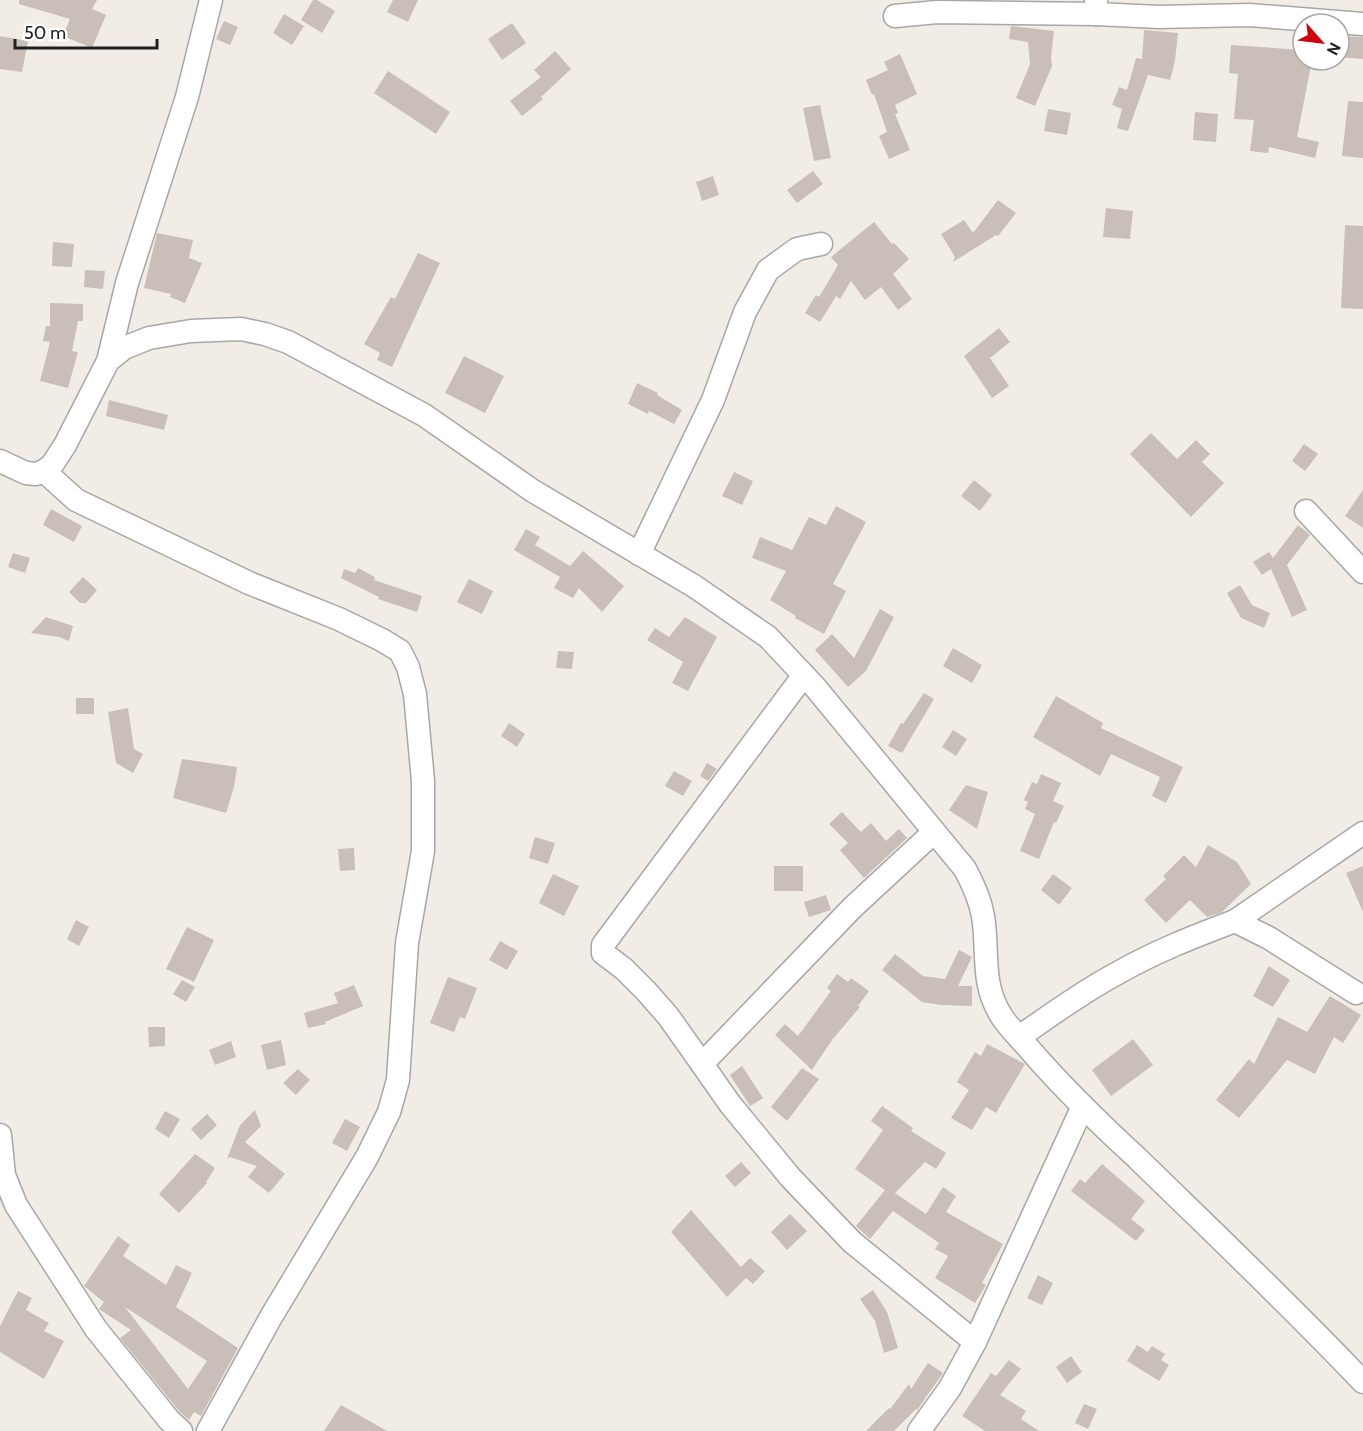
<svg xmlns="http://www.w3.org/2000/svg" width="1363" height="1431" viewBox="0 0 1363 1431" font-family="Cabin,sans-serif">
	<style>
		.building { fill: #cabfb8; fill-rule: evenodd }
		.lines { fill: none; stroke-linecap: round; stroke-linejoin: round }
		.street-casing { stroke: #a7a7a7; stroke-width: 25 }
		.street { stroke: #fff; stroke-width: 22 }
	</style>
	<rect width="100%" height="100%" fill="#f1ede6"/>
	<!-- building -->
	<g class="building">
		<polygon points="19,0 97,0 92,9 106,15 92,48 63,36 70,19 19,4"/>
		<polygon points="313,0 317,0 335,11 322,33 301,20"/>
		<polygon points="393,0 418,0 408,22 387,12"/>
		<polygon points="284,14 304,26 292,45 273,33"/>
		<polygon points="224,21 238,27 230,45 216,39"/>
		<polygon points="512,23 526,43 502,60 488,39"/>
		<polygon points="1011,26 1054,31 1051,58 1052,66 1035,106 1016,98 1030,64 1028,42 1009,39"/>
		<polygon points="1144,30 1178,33 1175,61 1170,80 1148,75 1128,131 1117,128 1122,109 1112,105 1119,87 1127,90 1136,58 1142,59"/>
		<polygon points="0,36 28,41 22,72 0,69"/>
		<polygon points="1339,36 1363,37 1363,59 1339,57"/>
		<polygon points="1231,45 1303,50 1303,60 1312,60 1297,137 1319,142 1315,158 1269,147 1268,153 1250,151 1254,120 1234,119 1238,74 1229,73"/>
		<polygon points="555,51 571,69 541,97 543,99 522,116 510,101 541,77 534,70"/>
		<polygon points="900,54 917,94 895,105 898,113 895,114 910,150 889,159 879,136 887,132 874,94 872,95 866,80 888,70 884,62"/>
		<polygon points="388,71 450,112 436,134 374,93"/>
		<polygon points="1348,101 1363,102 1363,158 1342,156"/>
		<polygon points="820,105 831,158 814,161 803,108"/>
		<polygon points="1048,109 1071,113 1067,135 1044,131"/>
		<polygon points="1195,112 1218,114 1216,142 1193,140"/>
		<polygon points="813,171 823,184 797,203 787,190"/>
		<polygon points="713,176 719,195 702,201 696,182"/>
		<polygon points="998,200 1016,213 998,236 996,235 953,262 955,257 941,234 964,220 973,233"/>
		<polygon points="1106,208 1133,211 1130,239 1103,237"/>
		<polygon points="874,222 892,244 894,243 909,259 893,274 912,299 898,310 881,287 865,300 851,281 840,299 836,296 820,322 805,313 816,295 819,297 838,265 831,257"/>
		<polygon points="1345,225 1363,226 1363,309 1341,308"/>
		<polygon points="157,233 193,240 189,258 202,263 185,303 170,297 171,294 144,288"/>
		<polygon points="53,242 74,244 72,267 52,266"/>
		<polygon points="418,253 440,263 392,367 377,360 380,353 364,344 391,297 395,299"/>
		<polygon points="85,270 105,271 103,289 84,287"/>
		<polygon points="50,303 83,304 83,321 78,321 72,351 78,352 68,388 40,381 50,342 43,341 46,326 50,326"/>
		<polygon points="999,328 1010,342 990,358 1009,386 992,398 964,356"/>
		<polygon points="464,356 504,376 485,413 445,393"/>
		<polygon points="637,383 658,393 657,395 682,410 674,424 649,411 648,414 628,404"/>
		<polygon points="109,400 168,415 164,430 106,416"/>
		<polygon points="1151,433 1177,459 1196,440 1210,454 1202,462 1224,483 1191,517 1130,454"/>
		<polygon points="1304,444 1318,454 1305,471 1292,461"/>
		<polygon points="734,472 753,481 742,505 722,496"/>
		<polygon points="974,480 992,495 980,511 961,496"/>
		<polygon points="1363,490 1363,528 1345,516"/>
		<polygon points="836,506 866,522 833,584 846,591 824,634 795,618 796,616 770,600 786,571 752,558 760,537 792,550 809,517 826,525"/>
		<polygon points="51,509 82,526 74,542 43,525"/>
		<polygon points="1298,525 1310,535 1287,565 1307,610 1292,617 1271,569 1262,575 1253,562 1269,552 1273,558"/>
		<polygon points="526,529 540,537 535,545 570,566 583,551 624,586 602,612 579,588 573,598 554,588 560,577 514,550"/>
		<polygon points="13,553 30,558 25,573 8,567"/>
		<polygon points="358,568 375,577 374,580 422,596 417,612 378,599 379,597 341,578 344,569 355,573"/>
		<polygon points="83,577 97,590 86,603 80,603 69,592"/>
		<polygon points="469,579 493,591 482,614 457,602"/>
		<polygon points="1240,585 1252,605 1270,613 1264,628 1241,618 1227,593"/>
		<polygon points="880,609 894,617 866,671 848,687 815,650 832,634 854,658"/>
		<polygon points="46,617 73,626 69,641 59,637 31,633"/>
		<polygon points="685,617 717,637 688,691 672,683 683,662 647,640 655,628 669,637"/>
		<polygon points="953,648 982,665 972,683 943,666"/>
		<polygon points="558,651 574,652 572,669 556,668"/>
		<polygon points="924,693 934,699 902,753 888,746 901,723 903,724"/>
		<polygon points="1056,696 1103,723 1101,728 1183,767 1166,803 1152,796 1160,777 1111,754 1100,776 1033,737"/>
		<rect x="76" y="698" width="18" height="16"/>
		<polygon points="128,708 134,749 143,754 133,773 116,763 108,712"/>
		<polygon points="509,723 525,734 517,747 501,736"/>
		<polygon points="953,730 967,739 956,756 942,747"/>
		<polygon points="182,759 237,767 234,787 226,813 173,798"/>
		<polygon points="707,763 717,769 708,781 700,776"/>
		<polygon points="674,771 692,781 683,796 665,786"/>
		<polygon points="1041,774 1061,783 1053,801 1064,806 1056,823 1054,822 1039,859 1020,851 1035,814 1025,809 1028,802 1024,800 1032,782 1037,784"/>
		<polygon points="966,785 988,792 977,829 949,810"/>
		<polygon points="842,812 861,832 871,823 886,841 899,829 907,838 864,878 840,850 848,843 829,824"/>
		<polygon points="535,837 555,843 548,864 529,858"/>
		<polygon points="1208,845 1237,862 1251,884 1222,912 1207,917 1190,900 1166,923 1144,900 1166,879 1163,876 1184,855 1196,867"/>
		<polygon points="354,848 355,870 340,871 338,849"/>
		<rect x="774" y="866" width="29" height="25"/>
		<polygon points="1363,866 1363,912 1346,873"/>
		<polygon points="553,874 579,886 564,916 539,903"/>
		<polygon points="1053,874 1072,888 1059,905 1041,890"/>
		<polygon points="826,895 831,910 809,917 804,902"/>
		<polygon points="76,920 89,927 79,946 67,939"/>
		<polygon points="187,927 214,940 194,982 166,969"/>
		<polygon points="500,941 518,951 507,970 489,960"/>
		<polygon points="959,950 972,957 958,986 972,986 972,1006 941,1005 922,1002 882,970 895,954 923,976 945,979"/>
		<polygon points="1269,966 1290,980 1273,1007 1253,996"/>
		<polygon points="837,974 848,982 851,978 869,991 858,1006 860,1007 832,1040 812,1070 775,1035 785,1024 798,1036 831,991 827,988"/>
		<polygon points="448,977 477,988 465,1019 460,1017 454,1032 430,1023"/>
		<polygon points="182,980 195,987 186,1002 173,994"/>
		<polygon points="354,985 363,1006 325,1022 326,1024 308,1028 304,1013 338,1003 334,993"/>
		<polygon points="1330,996 1361,1015 1343,1043 1334,1037 1315,1074 1287,1060 1239,1118 1216,1100 1249,1059 1254,1064 1278,1017 1307,1032"/>
		<polygon points="148,1027 165,1027 165,1046 149,1047"/>
		<polygon points="1133,1039 1153,1065 1111,1096 1092,1070"/>
		<polygon points="281,1040 286,1065 267,1070 261,1045"/>
		<polygon points="231,1041 236,1057 215,1065 209,1050"/>
		<polygon points="987,1044 1025,1064 996,1113 986,1107 972,1130 951,1118 969,1090 957,1082 975,1052 981,1056"/>
		<polygon points="742,1066 763,1098 750,1106 730,1075"/>
		<polygon points="802,1068 819,1079 787,1121 771,1107"/>
		<polygon points="298,1069 310,1080 296,1095 283,1083"/>
		<polygon points="882,1106 913,1128 911,1131 946,1153 936,1169 925,1162 895,1193 926,1214 943,1187 956,1196 946,1212 1003,1244 982,1283 986,1285 975,1303 935,1278 948,1256 935,1249 939,1243 893,1211 870,1239 856,1226 885,1190 855,1169 883,1130 871,1121"/>
		<polygon points="255,1110 261,1126 245,1142 285,1174 269,1193 248,1177 257,1166 230,1157 227,1159 240,1125"/>
		<polygon points="165,1111 180,1119 169,1138 155,1129"/>
		<polygon points="207,1114 217,1125 201,1140 191,1129"/>
		<polygon points="345,1119 360,1127 347,1151 332,1143"/>
		<polygon points="195,1154 215,1168 206,1182 207,1183 179,1213 159,1194"/>
		<polygon points="741,1162 751,1173 735,1187 725,1176"/>
		<polygon points="1102,1164 1145,1201 1131,1219 1145,1230 1136,1241 1071,1191 1080,1179 1085,1183"/>
		<polygon points="691,1210 741,1267 750,1258 765,1271 753,1284 746,1278 727,1297 671,1232"/>
		<polygon points="790,1214 807,1231 787,1250 771,1232"/>
		<path d="M118 1236 130 1245 123 1256 166 1285 176 1265 192 1273 176 1307 238 1348 201 1416 194 1412 189 1420 179 1411 120 1338 131 1330 99 1309 104 1302 84 1286ZM125 1307 207 1361 188 1389 138 1324Z"/>
		<polygon points="1038,1275 1053,1283 1042,1305 1027,1298"/>
		<polygon points="873,1290 887,1312 898,1348 884,1353 875,1321 860,1299"/>
		<polygon points="18,1291 32,1298 26,1310 49,1323 44,1331 64,1341 44,1379 0,1352 0,1326"/>
		<polygon points="1137,1345 1148,1352 1152,1346 1165,1354 1161,1360 1169,1365 1159,1381 1127,1361"/>
		<polygon points="1071,1356 1082,1372 1067,1383 1056,1367"/>
		<polygon points="1009,1360 1021,1369 1000,1395 1026,1411 1021,1419 1039,1431 985,1431 962,1416 991,1373 996,1376"/>
		<polygon points="928,1363 943,1373 917,1410 916,1409 894,1431 866,1431 889,1408 890,1409 909,1384 911,1389"/>
		<polygon points="1084,1404 1097,1409 1088,1429 1075,1423"/>
		<polygon points="341,1405 387,1431 324,1431"/>
	</g>
	<g class="lines">
		<!-- street casing -->
		<g class="street-casing">
			<g id="street">
				<polyline points="1096,0 1096,14 1159,17 1249,15 1363,24"/>
				<polyline points="895,16 937,12 1096,14"/>
				<polyline points="108,361 127,283 187,97 211,0"/>
				<path d="M0 461 26 473 36 474 44 471 52 465 65 445 108 361 124 348 149 338 191 331 241 329 265 334 288 342 424 415 533 491 694 586 768 637 815 687 965 869C973 884 980 899 983 916 989 952 980 983 1002 1017 1010 1029 1022 1040 1031 1051 1064 1089 1100 1124 1137 1158 1213 1232 1290 1305 1363 1382"/>
				<polyline points="44,471 76,500 249,583 339,619 382,640 400,651 408,667 415,694 423,781 423,851 407,943 398,1080 389,1112 367,1157 271,1317 208,1431"/>
				<polyline points="1306,511 1363,572"/>
				<polyline points="639,554 713,400 745,312 768,270 797,249 821,244"/>
				<polyline points="934,832 852,908 702,1064 730,1104 790,1177 852,1242 975,1342"/>
				<polyline points="1235,921 1363,833"/>
				<path d="M1019 1037C1051 1015 1082 992 1116 974 1154 952 1195 936 1235 921L1269 938 1356 993"/>
				<polyline points="702,1064 668,1016 646,991 624,969 603,953 603,945 804,675"/>
				<polyline points="0,1135 4,1175 16,1205 96,1329 169,1420 181,1431"/>
				<polyline points="919,1431 950,1388 975,1342 1083,1106"/>
			</g>
		</g>
		<!-- street -->
		<use href="#street" class="street"/>
	</g>
	<!-- north arrow -->
	<g transform="translate(1321 42) rotate(118)"><circle r="28" fill="#ffffff" stroke="#a6a6a6" stroke-width="1.5"/>
	<path d="M0-4.5L10 22L0 15L-10 22Z" fill="#d0000c"/>
	<text y="-9" font-size="16" font-weight="bold" text-anchor="middle" fill="#202020">N</text>
	</g>
	<!-- scale -->
	<path d="M15 39v9h142v-9" fill="none" stroke="#202020" stroke-width="3"/>
	<text x="24" y="39" font-size="18" fill="#202020" stroke="#ffffff" stroke-width="4.5" paint-order="stroke">50 m</text>
</svg>
